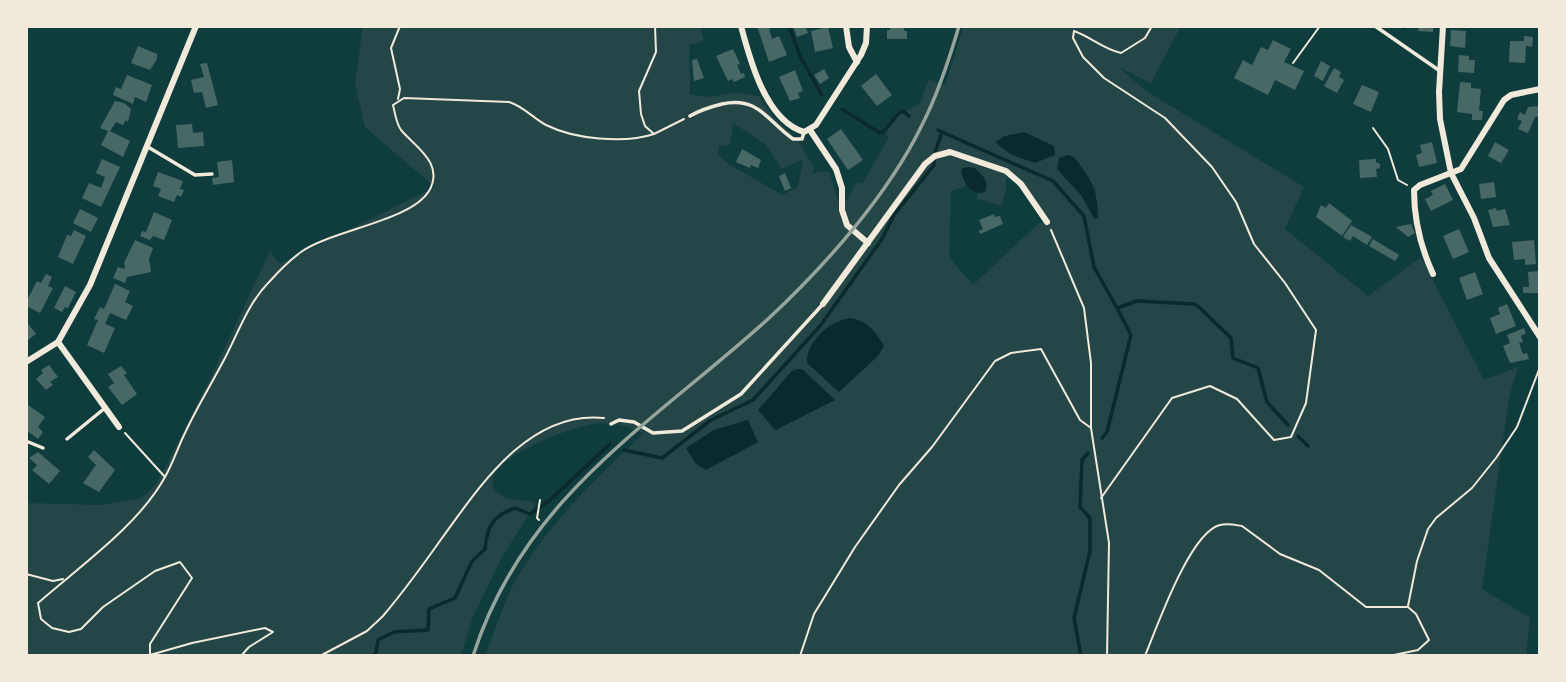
<svg xmlns="http://www.w3.org/2000/svg" width="1566" height="682" viewBox="0 0 1566 682" font-family="'Exo 2',sans-serif">
	<style>
		.green { fill: #244646; fill-rule: evenodd }
		.water { fill: #0a2a2b }
		.lines { fill: none; stroke-linecap: round; stroke-linejoin: round }
		.stream { stroke: #0a2a2b; stroke-width: 3.5 }
		.building { fill: #486865 }
		.path { stroke: #f1e9da; stroke-width: 2 }
		.service { stroke: #f1e9da; stroke-width: 3.5 }
		.minor { stroke: #f1e9da; stroke-width: 6 }
		.rail { stroke: #97a49c; stroke-width: 3.5 }
	</style>
	<rect width="100%" height="100%" fill="#0f3d3e"/>
	<!-- green -->
	<path class="green" d="M363 26H700L704 41 689 45 690 94 706 97 735 93 759 96 772 116 797 139 814 168 812 173 829 171 838 201 847 200 857 182 862 184 889 137 885 134 899 115 920 103 929 79 945 85 964 26H1181L1151 83 1118 67 1146 91 1304 187 1285 229 1368 296 1421 257 1484 380 1518 367 1509 398 1482 589 1530 618 1526 656H485C494 632 502 608 513 585 546 526 594 480 643 434 631 427 617 423 602 423 581 422 471 462 496 491 506 503 522 498 536 503L502 557 472 619 461 656H26V503L103 505 142 498 157 483 211 377 270 251 280 264 435 187 365 127 355 83ZM733 123 765 144 782 169 803 159 798 187 782 195 730 165 718 155 719 146 730 145ZM1074 157 1095 188 1098 218 1094 219 1081 195 1057 169ZM1006 172 1021 184 1047 222 1039 223 973 285 949 257 951 191 978 182 977 199 1001 206 1006 190ZM792 371 834 400 776 430 759 410Z"/>
	<!-- water -->
	<g class="water">
		<polygon points="1024,132 1054,146 1055,155 1035,163 1010,154 995,142 1005,136"/>
		<path d="M1068 155 1074 157C1091 179 1098 190 1098 218L1095 219 1081 195 1057 169 1059 158Z"/>
		<path d="M966 167 975 168C982 176 990 180 985 192 971 197 962 181 961 169Z"/>
		<path d="M850 318C866 320 876 332 884 346L878 356 839 392 807 363C806 341 830 321 850 318Z"/>
		<polygon points="797,369 802,369 835,400 775,430 758,410 792,371"/>
		<polygon points="748,420 758,442 706,470 695,463 686,448 714,430"/>
	</g>
	<g class="lines">
		<!-- stream -->
		<g class="stream">
			<polyline points="789,26 800,56 822,95"/>
			<polyline points="1403,26 1404,28"/>
			<path d="M842 109 880 133C891 128 893 115 903 111L909 116"/>
			<polyline points="942,132 1053,181 1084,216 1094,267 1117,308 1137,301 1194,304 1199,307 1231,338 1233,358 1258,368 1267,402 1288,425"/>
			<polyline points="935,152 942,132 938,130"/>
			<polyline points="1298,436 1308,446"/>
			<polyline points="1102,438 1107,432 1131,335 1117,308"/>
			<polyline points="624,450 662,458 711,420 753,400 820,326 882,239 894,215 934,165 934,157"/>
			<path d="M373 656 376 653 378 640 394 632 428 630 429 609 455 598 472 561 485 549C487 526 493 516 515 508L530 514 550 500 610 444"/>
			<polyline points="1081,656 1074,618 1090,551 1090,518 1080,507 1082,460 1088,453"/>
		</g>
	</g>
	<!-- building -->
	<g class="building">
		<polygon points="757,26 774,26 769,29 772,39 779,36 787,55 769,62"/>
		<polygon points="793,26 805,26 808,33 797,37"/>
		<polygon points="890,26 904,26 904,31 907,31 907,39 887,39 887,30 890,30"/>
		<polygon points="1419,26 1433,26 1433,32 1418,31"/>
		<polygon points="828,27 833,48 815,52 811,31"/>
		<polygon points="1451,30 1466,31 1465,48 1450,46"/>
		<polygon points="1524,36 1533,37 1532,47 1526,46 1525,63 1509,62 1510,41 1524,41"/>
		<polygon points="1273,40 1291,49 1284,62 1304,71 1295,90 1275,80 1268,95 1234,78 1243,60 1252,65 1261,47 1268,50"/>
		<polygon points="138,46 157,54 157,59 150,70 131,63"/>
		<polygon points="733,49 740,64 737,65 741,74 744,73 745,77 734,82 732,79 728,81 716,56"/>
		<polygon points="1459,55 1469,56 1469,60 1475,60 1474,73 1458,72"/>
		<polygon points="697,59 704,78 694,81 692,60"/>
		<polygon points="1321,61 1330,66 1323,81 1314,76"/>
		<polygon points="207,63 218,105 206,108 202,92 194,93 191,80 204,77 200,64"/>
		<polygon points="1334,68 1341,72 1339,77 1344,80 1337,93 1324,86"/>
		<polygon points="824,69 829,78 820,84 814,75"/>
		<polygon points="795,70 803,91 798,93 800,98 790,101 779,77"/>
		<polygon points="876,74 892,95 877,106 861,86"/>
		<polygon points="127,75 152,85 146,102 135,97 133,104 113,95 116,87 121,89"/>
		<polygon points="1460,82 1471,83 1471,88 1481,89 1479,111 1483,111 1482,120 1472,120 1472,114 1457,112"/>
		<polygon points="1362,85 1379,92 1371,112 1353,104"/>
		<polygon points="115,101 124,103 131,109 128,122 126,120 123,125 116,122 110,131 130,141 123,157 101,145 108,131 100,128"/>
		<polygon points="1540,106 1540,116 1535,117 1528,133 1518,129 1522,121 1517,119 1520,112 1525,115 1528,107"/>
		<polygon points="192,124 193,133 203,132 204,146 178,148 176,125"/>
		<polygon points="841,129 863,160 848,170 827,139"/>
		<polygon points="1432,142 1437,163 1419,167 1416,155 1422,153 1420,145"/>
		<polygon points="1495,142 1509,150 1501,163 1488,156"/>
		<polygon points="742,149 761,160 758,168 751,165 750,168 736,162"/>
		<polygon points="102,159 120,167 101,207 82,198 89,183 101,188 105,177 96,173"/>
		<polygon points="1376,159 1376,162 1380,164 1380,168 1376,169 1377,177 1360,178 1359,160"/>
		<polygon points="232,160 234,182 213,185 212,178 219,177 217,162"/>
		<polygon points="158,172 183,181 180,189 184,190 181,197 177,195 174,202 158,196 161,189 153,186"/>
		<polygon points="785,173 791,188 785,191 779,176"/>
		<polygon points="1494,182 1496,197 1481,199 1479,184"/>
		<polygon points="1445,184 1453,200 1431,211 1425,199 1433,195 1431,191"/>
		<polygon points="1329,203 1352,221 1342,236 1316,217 1321,205 1326,208"/>
		<polygon points="1496,208 1497,211 1505,209 1510,225 1493,227 1488,210"/>
		<polygon points="80,209 98,218 91,232 73,223"/>
		<polygon points="154,212 172,220 164,240 153,236 150,240 140,236 142,231 146,232"/>
		<polygon points="994,214 995,217 1000,216 1003,224 980,234 979,231 983,229 979,220"/>
		<polygon points="1411,224 1415,233 1408,237 1396,227"/>
		<polygon points="1351,225 1372,237 1367,245 1353,236 1350,241 1343,237"/>
		<polygon points="1459,229 1469,252 1453,259 1443,236"/>
		<polygon points="74,230 86,236 73,264 58,257 67,235 71,236"/>
		<polygon points="1373,239 1399,255 1395,261 1369,246"/>
		<polygon points="135,240 153,248 149,259 151,272 127,277 125,283 113,278 118,267 125,269 124,263"/>
		<polygon points="1534,240 1536,264 1525,265 1525,259 1514,260 1512,242"/>
		<polygon points="1540,271 1540,293 1523,293 1523,287 1529,287 1528,272"/>
		<polygon points="1475,272 1483,294 1467,300 1459,278"/>
		<polygon points="46,274 52,277 48,286 53,288 40,313 26,306 26,302 37,281 41,283"/>
		<polygon points="115,284 130,291 125,302 133,306 126,320 110,313 105,324 115,328 104,353 87,345 98,320 94,319 100,307 104,309"/>
		<polygon points="65,286 76,292 68,308 65,307 62,312 54,308"/>
		<polygon points="1507,304 1516,326 1496,334 1490,318 1500,314 1498,308"/>
		<polygon points="26,321 36,334 28,340 26,338"/>
		<polygon points="1524,328 1526,333 1521,336 1523,342 1519,343 1523,354 1527,353 1529,359 1510,363 1503,346 1510,343 1507,335"/>
		<polygon points="49,365 58,377 50,382 53,385 46,390 36,379 43,373 41,370"/>
		<polygon points="121,366 127,373 124,375 137,394 122,405 108,387 114,383 108,374"/>
		<polygon points="28,405 45,417 38,427 43,432 38,439 26,430"/>
		<polygon points="94,450 115,470 99,492 83,483 96,465 88,457"/>
		<polygon points="38,452 60,471 49,484 32,470 37,465 29,458"/>
	</g>
	<g class="lines">
		<!-- path -->
		<g class="path">
			<polyline points="655,26 656,52 639,91 641,114 645,126 654,134 684,119"/>
			<polyline points="1293,63 1320,26"/>
			<polyline points="398,99 400,89 391,48 400,26"/>
			<polyline points="1373,128 1388,149 1398,180 1407,185"/>
			<polyline points="1051,230 1084,308 1091,363 1091,428 1109,543 1107,656"/>
			<polyline points="125,433 165,477"/>
			<path d="M1101 498 1172 398 1210 386 1237 399 1274 440 1291 437 1306 403 1316 330 1285 283 1254 244 1236 202 1212 167 1165 118 1104 78 1083 57 1073 38 1074 31C1091 37 1103 49 1121 53L1145 38 1152 26"/>
			<polyline points="539,520 537,518 540,500"/>
			<polyline points="26,574 53,581 63,579"/>
			<polyline points="1408,606 1417,561 1428,529 1436,518 1472,488 1496,458 1517,427 1540,367"/>
			<path d="M241 656 249 647 273 632 265 628 192 643 150 655V644L192 578 180 562 155 571 103 607 81 629 69 632 52 628 41 619 38 603C80 566 138 526 165 477 173 463 178 447 185 433 197 407 212 383 225 358 239 331 248 303 270 281 279 271 290 260 301 252 332 230 411 221 429 191 445 163 415 147 401 130 396 123 395 113 393 105L404 98 509 102C523 106 533 118 546 125 574 139 624 144 654 134"/>
			<path d="M320 656 367 631 383 616C404 591 423 565 442 538 480 486 529 410 604 418"/>
			<polyline points="800,656 814,614 855,547 899,485 932,447 995,361 1011,353 1041,349 1080,420 1091,428"/>
			<path d="M1145 656C1157 627 1190 532 1220 525 1227 523 1236 525 1242 526L1280 554 1319 570 1366 607H1408L1416 614 1429 640 1418 650 1389 656"/>
		</g>
		<!-- service -->
		<g class="service">
			<polyline points="1375,26 1440,71"/>
			<path d="M690 116C700 110 710 107 722 104 759 96 767 121 793 139H802L804 132"/>
			<polyline points="148,147 195,175 212,174"/>
			<polyline points="611,424 619,420 634,422 653,433 682,431 741,394 823,304"/>
			<polyline points="67,439 105,408"/>
			<polyline points="26,441 43,448"/>
		</g>
		<!-- minor -->
		<g class="minor">
			<path d="M741 26C750 60 766 121 804 132L816 125 861 55 866 43 867 26"/>
			<polyline points="846,26 849,47 857,62"/>
			<polyline points="1443,26 1439,92 1440,119 1451,173 1474,218 1489,258 1540,337"/>
			<polyline points="810,130 836,169 842,188 842,210 847,225 868,243"/>
			<path d="M1433 274C1421 248 1414 219 1414 190L1420 185 1461 169 1504 100 1511 95 1540 89"/>
			<polyline points="823,304 925,164 935,156 950,152 1006,171 1021,184 1047,222"/>
			<polyline points="58,342 119,427"/>
			<polyline points="26,362 58,342 90,285 196,26"/>
		</g>
		<!-- rail -->
		<path class="rail" d="M473 656C524 496 652 424 768 319 825 266 888 195 922 125 938 94 949 60 959 26"/>
	</g>
	<!-- border -->
	<rect width="1566" height="682" fill="none" stroke="#f1e9da" stroke-width="56"/>
</svg>
